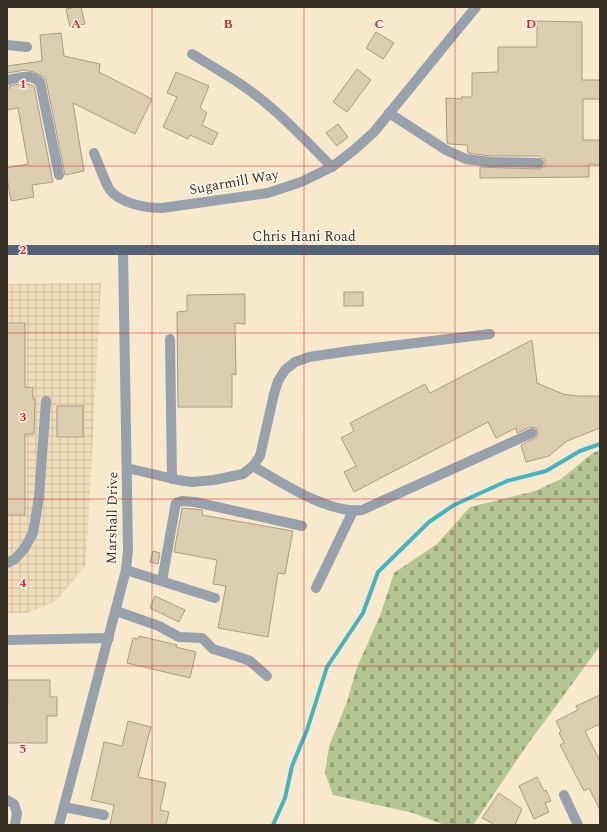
<svg xmlns="http://www.w3.org/2000/svg" width="607" height="832" viewBox="0 0 607 832" font-family="Spectral,serif">
	<style>
		.industrial { fill: url(#industrial-grid) }
		.cemetery { fill: url(#cemetery-stones) }
		.lines { fill: none; stroke-linecap: round; stroke-linejoin: round }
		.stream { stroke: #44b4c2; stroke-width: 4 }
		.building { fill: #dcccb0; stroke: #ab9c81 }
		.minor { stroke: #97a1ab; stroke-width: 10 }
		.major { stroke: #536476; stroke-width: 10 }
		.grid { fill: none; stroke: #d62828; stroke-width: 1; stroke-opacity: 0.55 }
		.labels { text-anchor: middle; dominant-baseline: central; stroke-width: 3; stroke-linejoin: round; paint-order: stroke }
		.street-label { font-size: 14px; fill: #373125; stroke: #fef7ec }
		.grid-label { font-size: 13px; text-anchor: middle; font-weight: bold; fill: #d62828; stroke: #fef7ec; stroke-width: 3; stroke-linejoin: round; paint-order: stroke }
	</style>
	<defs>
		<pattern id="industrial-grid" width="8" height="8" patternUnits="userSpaceOnUse"><rect width="8" height="8" fill="#f0ddba"/><path d="M0 4h8M4 0v8" fill="none" stroke="#cebea0"/></pattern>
		<pattern id="cemetery-stones" width="16" height="16" patternUnits="userSpaceOnUse"><rect width="16" height="16" fill="#b3c590"/><path d="M2 7V4a2 2 0 0 1 4 0v3zM10 15v-3a2 2 0 0 1 4 0v3z" fill="#92a175"/></pattern>
	</defs>
	<rect width="100%" height="100%" fill="#f9e9cc"/>
	<!-- industrial -->
	<polygon class="industrial" points="101,283 86,565 56,601 27,613 7,613 7,284"/>
	<!-- cemetery -->
	<polygon class="cemetery" points="600,451 600,646 525,748 473,825 445,825 413,813 333,795 325,773 329,746 347,702 356,670 381,613 394,573 437,544 470,507 535,491 561,479 594,452"/>
	<g class="lines">
		<!-- stream -->
		<polyline class="stream" points="273,825 285,798 292,766 307,730 327,667 363,613 378,572 429,522 454,505 507,481 546,471 580,451 600,444"/>
	</g>
	<!-- building -->
	<g class="building">
		<polygon points="77,7 81,7 85,24 70,27 66,9"/>
		<polygon points="537,21 582,22 582,80 600,80 600,99 583,99 583,140 600,140 600,165 589,164 589,177 480,178 480,167 539,169 545,166 545,160 539,156 490,156 468,153 467,145 449,144 447,143 446,98 462,99 461,97 472,97 472,73 498,72 498,47 537,47"/>
		<polygon points="376,32 394,43 383,59 366,48"/>
		<polygon points="61,33 64,56 100,64 99,72 152,99 135,134 73,103 84,171 65,175 46,80 44,77 34,72 24,70 8,73 7,68 7,66 42,61 40,35"/>
		<polygon points="357,69 371,80 347,112 333,102"/>
		<polygon points="176,72 209,86 200,108 207,113 202,125 218,133 212,145 190,135 188,139 163,127 177,97 167,93"/>
		<polygon points="25,83 34,86 53,182 32,185 34,197 11,201 7,178 7,168 28,164 18,108 7,110 7,88 10,88 9,86"/>
		<polygon points="338,124 348,137 337,146 326,133"/>
		<rect x="344" y="292" width="19" height="14"/>
		<polygon points="245,294 245,324 235,323 236,375 232,374 232,407 178,407 177,312 187,311 187,295"/>
		<polygon points="7,323 25,323 25,387 33,388 33,399 35,399 34,434 25,434 25,515 7,515"/>
		<polygon points="532,340 537,383 563,394 578,396 600,396 600,428 567,441 549,456 526,462 521,445 537,437 538,433 536,428 530,427 517,433 516,428 496,438 488,422 354,492 344,472 356,466 341,438 354,431 350,423 425,384 430,393"/>
		<rect x="57" y="406" width="26" height="31"/>
		<polygon points="182,508 203,510 202,515 293,531 285,574 278,573 268,637 218,628 226,586 213,584 217,560 174,552"/>
		<polygon points="153,551 160,553 158,564 150,562"/>
		<polygon points="155,596 185,610 179,622 150,608"/>
		<polygon points="139,636 177,645 176,647 196,652 190,678 127,663 133,638 138,639"/>
		<polygon points="8,680 50,680 50,697 57,697 57,716 47,716 47,743 7,743"/>
		<polygon points="600,695 600,724 585,731 600,761 600,810 589,788 584,791 560,745 564,743 559,733 561,731 556,721 578,710 576,706"/>
		<polygon points="128,721 151,727 138,777 166,783 160,810 169,812 166,825 110,825 114,805 91,800 104,742 122,746"/>
		<polygon points="537,777 544,791 546,790 551,801 545,803 549,812 534,819 519,786"/>
		<polygon points="499,793 522,809 515,825 491,825 492,823 482,818"/>
	</g>
	<g class="lines">
		<!-- minor -->
		<g class="minor">
			<polyline points="7,45 27,47"/>
			<path d="M192 54C218 70 245 85 268 105 291 124 311 146 332 167"/>
			<path d="M7 80C20 78 29 73 40 82L59 175"/>
			<polyline points="389,113 446,150 466,159 490,162 539,163"/>
			<path d="M94 153C98 162 105 183 110 190 121 204 146 208 162 208L268 193 301 182 332 167 354 150 374 132 476 7"/>
			<polyline points="170,339 172,479"/>
			<path d="M253 466C282 483 329 514 362 510L532 433"/>
			<polyline points="127,468 178,480 192,482 214,480 243,474 253,466 260,456 274,394 278,381 285,370 295,362 309,357 349,351 490,334"/>
			<polyline points="7,563 15,559 24,549 33,533 39,497 46,401"/>
			<polyline points="126,570 215,598"/>
			<polyline points="162,581 175,508 176,503 182,501 195,502 302,526"/>
			<polyline points="316,588 353,511"/>
			<polyline points="116,611 159,626 179,637 202,638 213,649 236,656 250,661 267,676"/>
			<polyline points="7,640 109,638"/>
			<polyline points="564,795 578,825"/>
			<polyline points="7,800 14,804 17,813 15,825"/>
			<polyline points="64,807 104,815"/>
			<polyline points="59,825 126,570 128,550 123,250"/>
		</g>
		<!-- major -->
		<polyline class="major" points="7,250 600,250"/>
	</g>
	<!-- grid -->
	<path class="grid" d="M152 7V825M304 7V825M455 7V825M7 166H600M7 333H600M7 499H600M7 666H600"/>
	<g class="labels">
		<!-- street labels -->
		<g class="street-label">
			<text transform="translate(234 182) rotate(-10)">Sugarmill Way</text>
			<text x="304" y="236">Chris Hani Road</text>
			<text transform="translate(112 518) rotate(-89)">Marshall Drive</text>
		</g>
	</g>
	<g class="grid-label">
		<text x="76" y="28">A</text>
		<text x="228" y="28">B</text>
		<text x="379" y="28">C</text>
		<text x="531" y="28">D</text>
		<text x="23" y="88">1</text>
		<text x="23" y="254">2</text>
		<text x="23" y="421">3</text>
		<text x="23" y="587">4</text>
		<text x="23" y="753">5</text>
	</g>
	<!-- border -->
	<rect width="607" height="832" fill="none" stroke="#373125" stroke-width="16"/>
</svg>
